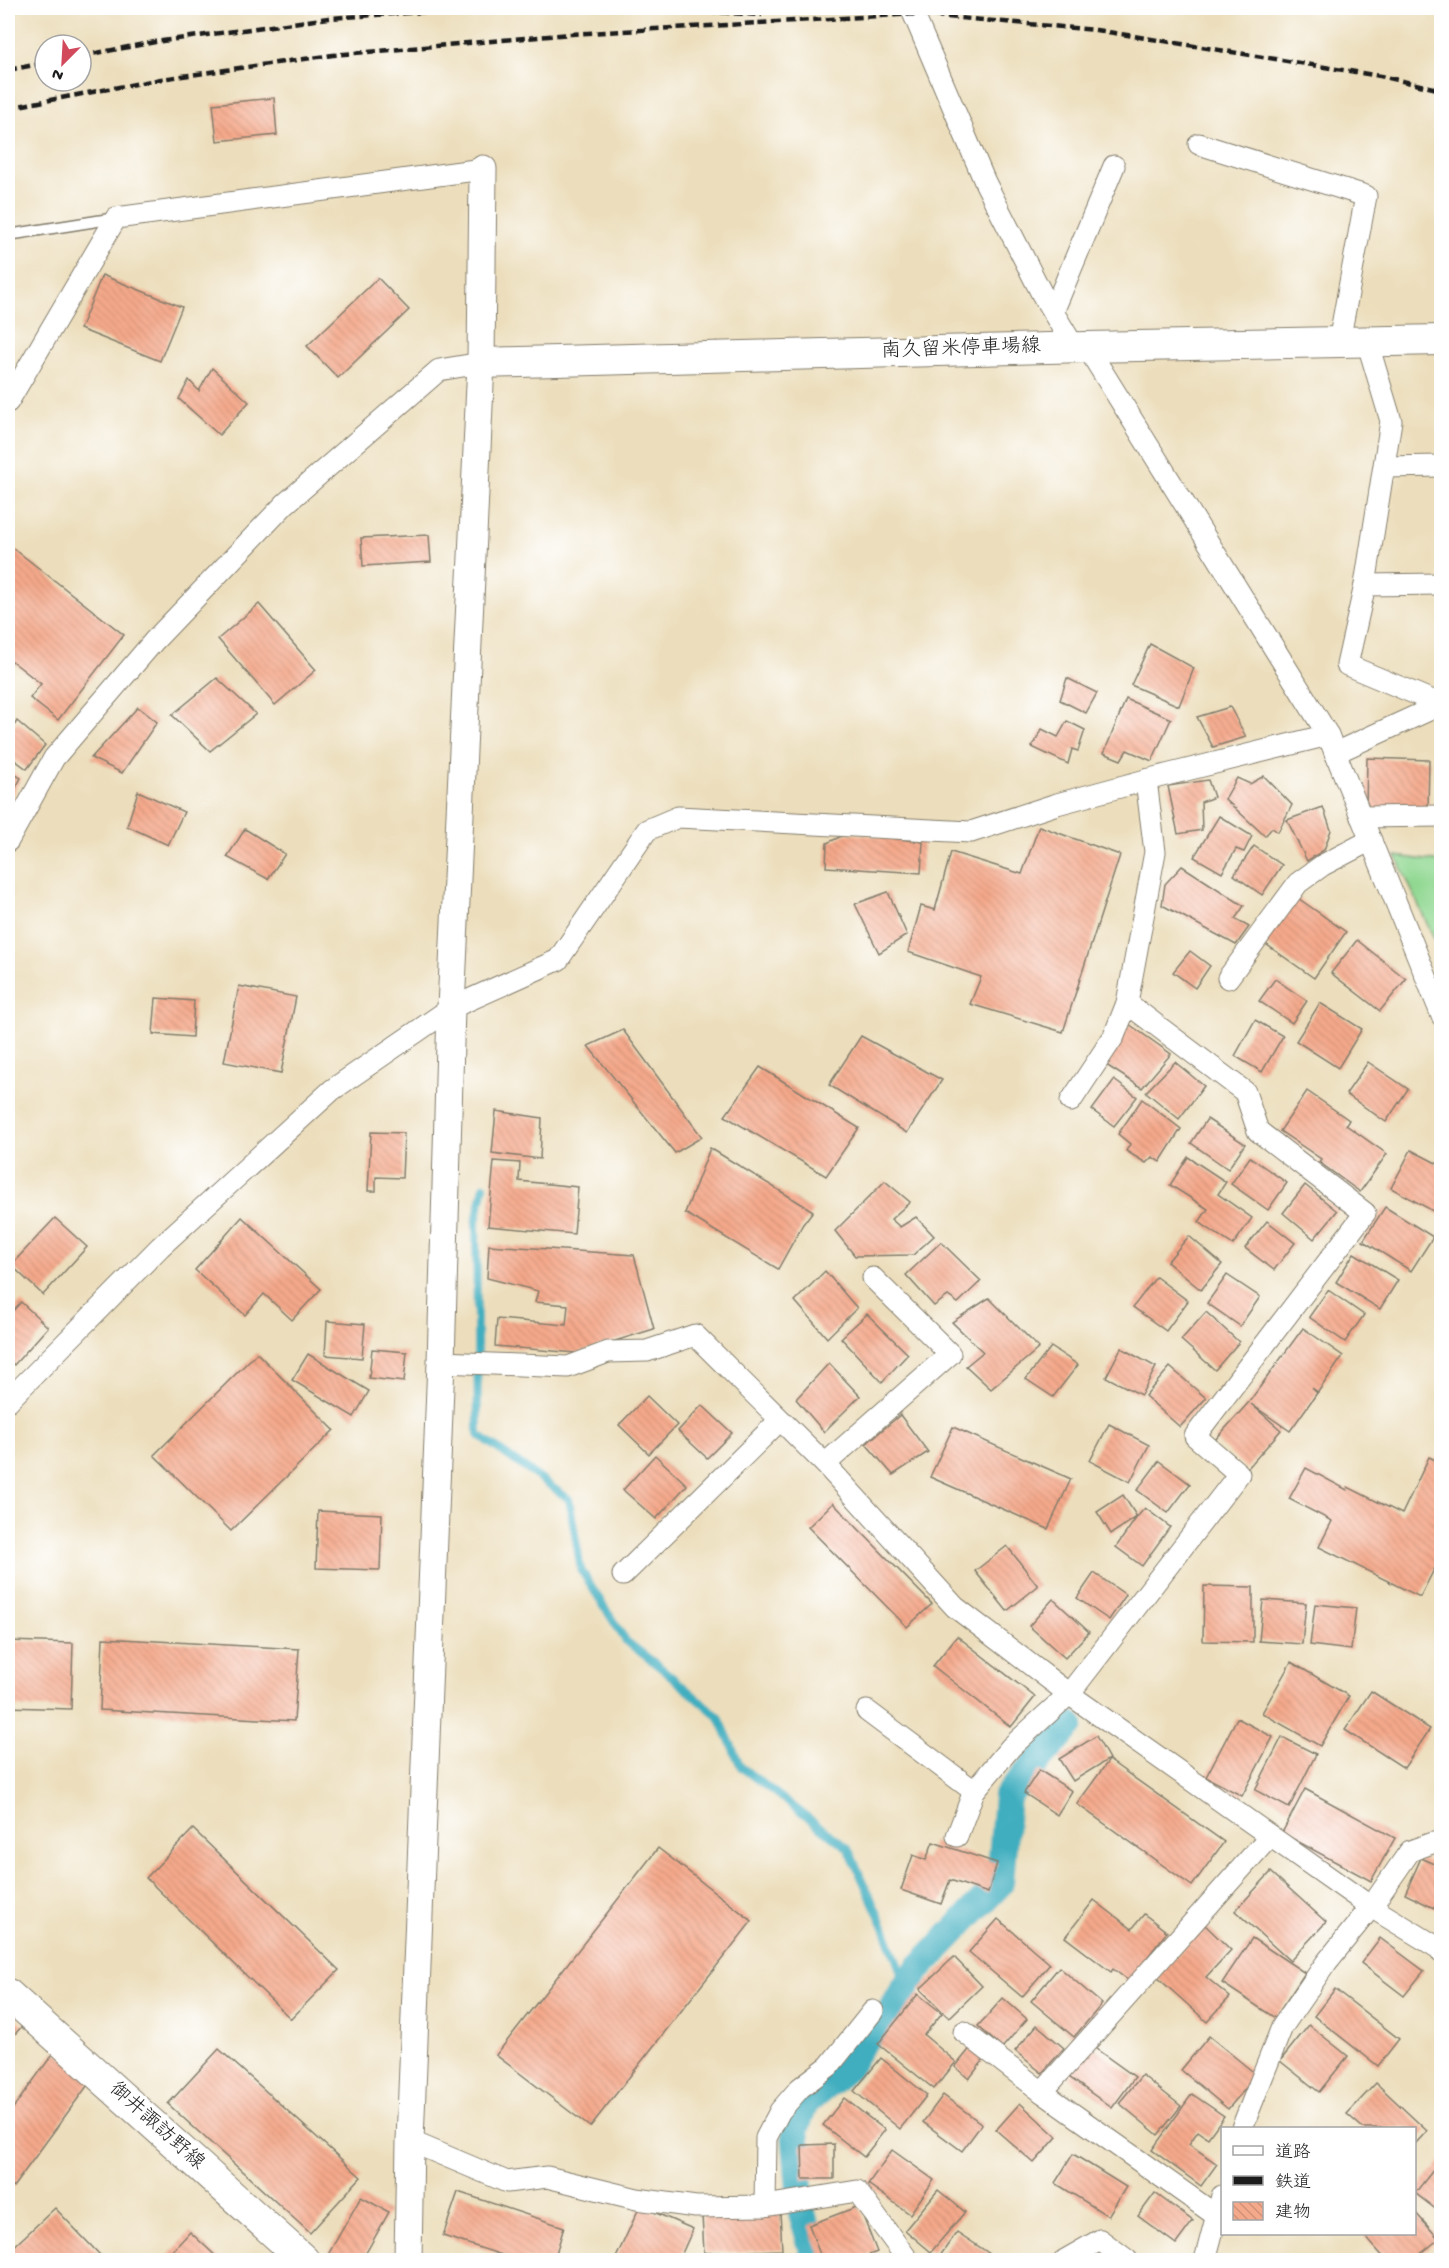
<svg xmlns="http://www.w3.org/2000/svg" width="1449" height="2268" viewBox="0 0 1449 2268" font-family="'Gochi Hand','Klee One',sans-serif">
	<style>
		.park { fill: #91d892; stroke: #567a57; stroke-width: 1.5 }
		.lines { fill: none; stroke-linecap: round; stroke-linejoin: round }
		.stream { stroke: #41aebf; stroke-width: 8 }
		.canal { stroke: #41aebf; stroke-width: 28 }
		.building { fill: url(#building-back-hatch) }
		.service-casing { stroke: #847d6c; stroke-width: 13 }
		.minor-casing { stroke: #847d6c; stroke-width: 23 }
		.tertiary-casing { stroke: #847d6c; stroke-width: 29 }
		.secondary-casing { stroke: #847d6c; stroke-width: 32 }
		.service { stroke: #fff; stroke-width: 10 }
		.minor { stroke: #fff; stroke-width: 21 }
		.tertiary { stroke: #fff; stroke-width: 27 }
		.secondary { stroke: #fff; stroke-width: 30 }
		.rail { stroke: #1c1c1c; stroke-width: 4.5; stroke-dasharray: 9 4.5; stroke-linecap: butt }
		.labels { text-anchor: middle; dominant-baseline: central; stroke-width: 6; stroke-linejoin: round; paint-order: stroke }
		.street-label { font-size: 20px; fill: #1c1c1c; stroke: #fff }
	</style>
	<defs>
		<pattern id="building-back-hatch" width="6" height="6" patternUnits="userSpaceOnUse" patternTransform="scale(1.5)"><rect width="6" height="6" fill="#f5a98b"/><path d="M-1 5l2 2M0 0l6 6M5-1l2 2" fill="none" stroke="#d19177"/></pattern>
	</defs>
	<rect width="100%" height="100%" fill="#fff"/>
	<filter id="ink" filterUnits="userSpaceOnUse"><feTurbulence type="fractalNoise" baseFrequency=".0167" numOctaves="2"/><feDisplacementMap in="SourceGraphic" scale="12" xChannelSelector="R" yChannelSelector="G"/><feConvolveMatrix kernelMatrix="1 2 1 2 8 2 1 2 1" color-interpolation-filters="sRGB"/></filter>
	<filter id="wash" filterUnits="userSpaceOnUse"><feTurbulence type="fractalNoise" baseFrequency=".008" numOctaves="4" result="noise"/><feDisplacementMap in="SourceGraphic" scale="24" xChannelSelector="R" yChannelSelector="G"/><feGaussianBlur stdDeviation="1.35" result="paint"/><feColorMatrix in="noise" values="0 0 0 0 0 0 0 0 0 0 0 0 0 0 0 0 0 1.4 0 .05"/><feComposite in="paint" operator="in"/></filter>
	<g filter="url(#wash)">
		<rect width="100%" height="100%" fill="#ecdebc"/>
		<!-- park -->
		<polygon class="park" points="1396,856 1441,862 1441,954"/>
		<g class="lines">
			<!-- stream -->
			<polyline class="stream" points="484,1186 476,1221 478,1435 569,1499 581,1570 626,1641 665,1671 719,1717 741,1767 848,1848 884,1927 906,1986"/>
			<!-- canal -->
			<polyline class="canal" points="816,2260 802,2213 795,2130 805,2103 847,2068 862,2043 891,2012 906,1986 918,1969 1000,1883 1007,1796 1070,1725"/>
		</g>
		<g id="blocks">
			<!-- building -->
			<g class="building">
				<polygon points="274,98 277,135 217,141 213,104"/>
				<polygon points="102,275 182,307 160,361 80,329"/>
				<polygon points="378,278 409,310 338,378 307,346"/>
				<polygon points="212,368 249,402 219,435 179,399 189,380 199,391"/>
				<polygon points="429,535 431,562 363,566 361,538"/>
				<polygon points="8,544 124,635 58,720 30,698 41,684 8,658"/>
				<polygon points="259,604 316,670 275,705 218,639"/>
				<polygon points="1150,644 1194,668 1179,706 1131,685"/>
				<polygon points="217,678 256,714 210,751 172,715"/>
				<polygon points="1067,678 1097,693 1086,713 1060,700"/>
				<polygon points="1126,699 1171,719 1152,761 1127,750 1121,760 1104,753"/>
				<polygon points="138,707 157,722 122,773 91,758"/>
				<polygon points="1230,707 1246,737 1213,747 1197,717"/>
				<polygon points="17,721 45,745 27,769 8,755 8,735"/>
				<polygon points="1067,721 1085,730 1078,751 1072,749 1068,764 1032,747 1042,729 1058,737"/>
				<polygon points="1367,758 1429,760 1428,810 1366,809"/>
				<polygon points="8,770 21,778 8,802"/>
				<polygon points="1264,776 1292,805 1278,832 1272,828 1265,836 1225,799 1237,778 1250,784"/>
				<polygon points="1208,780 1214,797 1201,802 1202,830 1178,834 1168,786"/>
				<polygon points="138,791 184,812 168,845 127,826"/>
				<polygon points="1323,807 1331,830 1324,850 1307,861 1287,820"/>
				<polygon points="1219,816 1252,836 1244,852 1236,849 1222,873 1194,857"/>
				<polygon points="1039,826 1120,855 1063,1032 970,1004 981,977 908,952 921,906 935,910 951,852 1022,874"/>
				<polygon points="245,829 285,854 268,879 227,857"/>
				<polygon points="848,833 923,842 921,873 826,867 827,843"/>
				<polygon points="1254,846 1282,865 1262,895 1234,875"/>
				<polygon points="1182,866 1244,906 1235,919 1249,927 1236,945 1162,905 1165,884"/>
				<polygon points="888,892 907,935 879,953 855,904"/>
				<polygon points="1295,896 1346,932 1314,978 1263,942"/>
				<polygon points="1357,940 1406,979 1380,1011 1331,973"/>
				<polygon points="1190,951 1210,966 1195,988 1173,972"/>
				<polygon points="1275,979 1307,1001 1292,1023 1259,1001"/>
				<polygon points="239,986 296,997 281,1073 224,1062"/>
				<polygon points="156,998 194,1001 192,1037 153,1034"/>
				<polygon points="1320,1003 1362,1029 1338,1068 1296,1041"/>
				<polygon points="1255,1020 1283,1036 1262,1072 1235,1056"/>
				<polygon points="1129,1024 1171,1054 1142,1088 1103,1063"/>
				<polygon points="623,1030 702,1137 675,1153 588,1046"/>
				<polygon points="861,1036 942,1080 907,1133 829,1085"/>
				<polygon points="1175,1062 1204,1086 1179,1119 1146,1092"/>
				<polygon points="1368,1062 1408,1089 1386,1122 1346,1094"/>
				<polygon points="760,1067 859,1128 826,1176 725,1116"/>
				<polygon points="1114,1080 1137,1097 1114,1126 1092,1110"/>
				<polygon points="1307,1091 1349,1120 1346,1125 1387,1154 1360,1192 1319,1162 1321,1159 1280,1131"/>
				<polygon points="1142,1099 1181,1129 1160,1162 1152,1157 1146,1163 1126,1151 1130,1144 1118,1134"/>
				<polygon points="496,1111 542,1118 540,1159 492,1153"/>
				<polygon points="1207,1119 1245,1144 1228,1169 1191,1143"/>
				<polygon points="371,1132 404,1133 402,1178 376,1177 376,1191 368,1191"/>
				<polygon points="710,1148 813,1211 803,1224 778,1269 685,1213"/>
				<polygon points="1411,1150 1442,1166 1442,1216 1391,1188"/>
				<polygon points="1188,1157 1226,1182 1218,1194 1252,1218 1233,1245 1199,1222 1208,1209 1170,1185"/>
				<polygon points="1250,1157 1287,1183 1268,1210 1231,1184"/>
				<polygon points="494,1161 520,1163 519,1181 578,1187 574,1234 488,1226"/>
				<polygon points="885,1181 910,1202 891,1219 900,1227 916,1217 934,1236 913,1255 855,1256 835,1231"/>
				<polygon points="1305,1185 1337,1211 1314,1239 1283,1213"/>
				<polygon points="1385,1207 1433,1237 1411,1271 1363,1241"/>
				<polygon points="242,1217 321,1289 292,1320 264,1294 245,1315 195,1270"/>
				<polygon points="55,1218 87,1247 43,1295 11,1265"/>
				<polygon points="1267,1221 1295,1243 1274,1270 1245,1248"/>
				<polygon points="1189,1236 1222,1264 1201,1290 1167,1262"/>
				<polygon points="941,1242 981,1281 958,1303 948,1296 934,1306 906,1275"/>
				<polygon points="489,1245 634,1255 654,1329 576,1353 495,1346 497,1319 566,1325 568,1305 535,1302 538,1291 487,1278"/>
				<polygon points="1354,1253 1398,1280 1380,1309 1336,1282"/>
				<polygon points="825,1271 857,1308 827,1338 795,1301"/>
				<polygon points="1227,1275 1260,1297 1240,1326 1207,1303"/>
				<polygon points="1156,1277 1188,1301 1166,1331 1133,1307"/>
				<polygon points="1328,1290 1364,1315 1345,1342 1309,1317"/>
				<polygon points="989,1298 1039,1348 991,1389 966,1366 983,1352 952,1322"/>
				<polygon points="21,1302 48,1327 14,1365 8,1359 8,1316"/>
				<polygon points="1206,1312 1239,1342 1215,1370 1181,1340"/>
				<polygon points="867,1314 908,1354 882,1382 841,1338"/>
				<polygon points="327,1321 365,1324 362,1358 325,1355"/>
				<polygon points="1303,1328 1343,1356 1318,1392 1312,1388 1317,1393 1290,1431 1251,1404 1281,1430 1247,1469 1215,1440 1249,1402"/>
				<polygon points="1051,1347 1078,1365 1053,1397 1026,1379"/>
				<polygon points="1121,1348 1156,1367 1141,1395 1106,1377"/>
				<polygon points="372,1349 407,1352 404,1382 369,1378"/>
				<polygon points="257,1353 334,1430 231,1531 154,1455"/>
				<polygon points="308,1354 369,1391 354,1417 292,1380"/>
				<polygon points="829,1363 860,1396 824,1432 796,1399"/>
				<polygon points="1170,1367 1206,1398 1180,1427 1145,1396"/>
				<polygon points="647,1396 677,1425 649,1454 619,1425"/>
				<polygon points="702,1405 732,1433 707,1458 678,1431"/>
				<polygon points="900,1415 928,1452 893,1475 866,1444"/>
				<polygon points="1109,1424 1149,1445 1130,1482 1090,1461"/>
				<polygon points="953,1427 1071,1479 1048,1529 930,1477"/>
				<polygon points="655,1455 687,1485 656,1519 623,1490"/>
				<polygon points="1429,1457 1442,1463 1442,1554 1420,1597 1319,1547 1332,1521 1289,1499 1306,1468 1347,1490 1348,1487 1402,1514"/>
				<polygon points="1159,1461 1190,1484 1168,1513 1137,1490"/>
				<polygon points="1123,1495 1137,1517 1145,1508 1170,1527 1142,1566 1116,1547 1137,1517 1111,1534 1097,1512"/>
				<polygon points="833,1503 932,1604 907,1627 808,1527"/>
				<polygon points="318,1511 382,1514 380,1570 316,1568"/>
				<polygon points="1007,1546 1038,1586 1007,1611 975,1571"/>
				<polygon points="1094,1573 1126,1595 1109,1620 1077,1598"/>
				<polygon points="1204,1586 1253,1587 1253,1642 1203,1641"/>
				<polygon points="1053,1599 1089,1632 1065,1658 1029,1626"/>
				<polygon points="1263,1600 1306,1603 1302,1644 1259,1641"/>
				<polygon points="1315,1604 1356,1608 1351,1650 1310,1645"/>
				<polygon points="957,1636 1035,1697 1011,1727 933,1666"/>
				<polygon points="103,1638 299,1649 294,1721 100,1710"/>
				<polygon points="8,1641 73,1643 71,1709 8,1707"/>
				<polygon points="1291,1662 1349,1696 1320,1746 1262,1713"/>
				<polygon points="1371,1691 1430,1729 1404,1768 1345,1730"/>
				<polygon points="1237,1718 1273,1737 1242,1796 1206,1777"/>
				<polygon points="1096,1736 1109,1759 1073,1781 1059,1759"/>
				<polygon points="1282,1737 1316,1754 1289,1808 1255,1790"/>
				<polygon points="1109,1760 1224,1842 1192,1886 1077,1804"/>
				<polygon points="1039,1770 1072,1791 1057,1815 1024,1793"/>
				<polygon points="1305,1789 1395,1838 1371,1881 1282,1833"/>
				<polygon points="193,1829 339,1970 291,2019 146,1878"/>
				<polygon points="933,1842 997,1863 988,1893 950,1880 941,1904 901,1890 913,1855 926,1860"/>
				<polygon points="658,1848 752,1921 590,2127 496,2055"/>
				<polygon points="1421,1858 1442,1867 1439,1882 1442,1883 1442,1912 1405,1894"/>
				<polygon points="1271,1872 1326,1922 1290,1961 1235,1911"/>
				<polygon points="1094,1900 1132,1929 1144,1914 1167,1932 1129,1981 1113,1969 1111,1972 1065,1937"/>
				<polygon points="998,1919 1050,1964 1022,1997 969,1952"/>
				<polygon points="1205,1925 1231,1950 1206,1977 1230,1997 1207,2022 1157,1977"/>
				<polygon points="1252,1938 1305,1973 1275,2018 1222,1983"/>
				<polygon points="1380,1938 1424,1971 1404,1996 1361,1963"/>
				<polygon points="954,1957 982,1986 949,2018 920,1989"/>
				<polygon points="1059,1967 1102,2004 1074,2037 1031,2001"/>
				<polygon points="1335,1989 1399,2039 1378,2066 1314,2016"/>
				<polygon points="918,1994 942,2013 924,2035 956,2062 934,2089 878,2044"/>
				<polygon points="1003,1998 1027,2019 1002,2048 978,2026"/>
				<polygon points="8,2012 23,2025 8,2042"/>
				<polygon points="1037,2025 1064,2048 1042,2073 1015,2051"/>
				<polygon points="1309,2025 1348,2056 1319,2092 1280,2061"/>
				<polygon points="1209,2036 1257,2075 1228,2109 1181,2070"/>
				<polygon points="972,2046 986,2057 969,2079 955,2067"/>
				<polygon points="1092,2046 1135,2077 1112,2108 1069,2077"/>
				<polygon points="219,2049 361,2177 310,2233 168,2104"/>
				<polygon points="55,2051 93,2078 8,2194 8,2115"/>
				<polygon points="881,2058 927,2095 900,2129 854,2091"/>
				<polygon points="1142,2075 1181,2106 1158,2135 1119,2103"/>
				<polygon points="1376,2083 1427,2131 1414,2145 1414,2128 1363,2128 1347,2114"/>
				<polygon points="1192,2094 1224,2116 1208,2138 1198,2131 1189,2144 1217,2164 1201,2186 1152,2150"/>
				<polygon points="943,2095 982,2124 962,2151 923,2122"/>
				<polygon points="844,2098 885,2130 864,2157 823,2125"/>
				<polygon points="1020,2103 1057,2137 1034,2163 996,2130"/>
				<polygon points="834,2144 834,2179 803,2179 802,2145"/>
				<polygon points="892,2150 934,2180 910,2214 868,2184"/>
				<polygon points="1073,2154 1126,2187 1108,2216 1055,2183"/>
				<polygon points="1442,2159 1442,2214 1415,2193"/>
				<polygon points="938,2190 965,2212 931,2252 905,2230"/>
				<polygon points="458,2192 564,2227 554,2260 518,2260 443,2236"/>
				<polygon points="1155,2193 1193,2221 1176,2244 1138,2216"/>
				<polygon points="361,2197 389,2212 362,2260 325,2260"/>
				<polygon points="640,2206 693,2229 679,2260 615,2260"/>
				<polygon points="859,2206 877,2252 856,2260 822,2260 809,2225"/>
				<polygon points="55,2208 100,2255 94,2260 8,2260 8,2252"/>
				<polygon points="780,2211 782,2250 704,2253 702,2215"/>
				<polygon points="1414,2211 1439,2239 1413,2260 1386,2260 1363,2234 1414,2234"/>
				<polygon points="190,2232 220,2260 164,2260"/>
				<polygon points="957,2232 999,2260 937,2260"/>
			</g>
		</g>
	</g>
	<g filter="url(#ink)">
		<use href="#blocks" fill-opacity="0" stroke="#847d6c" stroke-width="1.5"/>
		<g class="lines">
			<!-- service casing -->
			<g class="service-casing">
				<polyline id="service" points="8,235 116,218"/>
			</g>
			<!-- minor casing -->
			<g class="minor-casing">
				<g id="minor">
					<polyline points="911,8 985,182 1042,294 1074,347"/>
					<polyline points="1199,144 1366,196 1339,342"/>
					<polyline points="1053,312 1114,166"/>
					<polyline points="1367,341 1391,421 1365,585 1347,665 1440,704"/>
					<polyline points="1087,347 1328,735 1442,1016"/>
					<polyline points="8,402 116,218 483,169"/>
					<polyline points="1384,467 1442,466"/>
					<polyline points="1365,585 1442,584"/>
					<polyline points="1335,753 1442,704"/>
					<polyline points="1361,817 1442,816"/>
					<polyline points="8,841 54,758 154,641 285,504 439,370 481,363"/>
					<polyline points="1228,978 1298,883 1323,865 1371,840"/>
					<polyline points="1071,1101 1114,1036 1127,1003 1155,852 1146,780"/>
					<polyline points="441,1362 568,1367 608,1352 647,1351 695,1335 825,1464 955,1607 1069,1694 1371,1907 1440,1949 1442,1953"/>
					<polyline points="8,1401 160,1247 332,1090 451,1008 558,960 647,830 678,817 971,832 1057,804 1146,780 1328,735"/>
					<polyline points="825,1464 950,1354 873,1278"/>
					<polyline points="623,1575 780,1420"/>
					<polyline points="867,1711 974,1791"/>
					<polyline points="957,1836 974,1791 1011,1747 1069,1694 1239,1474 1195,1436 1365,1213 1258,1131 1245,1092 1127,1003"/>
					<polyline points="964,2032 1042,2092 1217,2216"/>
					<polyline points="1042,2092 1270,1836"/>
					<polyline points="1242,2128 1282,2027 1326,1963 1371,1907 1410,1851 1432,1843 1442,1843"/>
					<polyline points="410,2141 507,2182 547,2177 637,2199 696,2207 765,2206 857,2191 908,2260"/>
					<polyline points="765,2206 766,2138 780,2111 800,2088 829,2066 873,2011"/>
					<polyline points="1065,2260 1100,2240 1127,2260"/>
					<polyline points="1205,2260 1222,2196"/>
				</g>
			</g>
			<!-- tertiary casing -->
			<g class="tertiary-casing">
				<polyline id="tertiary" points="408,2260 410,2141 441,1362 451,1008 481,363 483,169"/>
			</g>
			<!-- secondary casing -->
			<g class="secondary-casing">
				<g id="secondary">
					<polyline points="481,363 1087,347 1442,340"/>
					<polyline points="8,1994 304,2260"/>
				</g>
			</g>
			<!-- service -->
			<use href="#service" class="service"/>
			<!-- minor -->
			<use href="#minor" class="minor"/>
			<!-- tertiary -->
			<use href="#tertiary" class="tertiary"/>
			<!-- secondary -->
			<use href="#secondary" class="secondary"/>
			<!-- rail -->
			<g class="rail">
				<polyline points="653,8 762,15"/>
				<polyline points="81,56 155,42 329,18 485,8"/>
				<polyline points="8,70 45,63"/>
				<polyline points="8,108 161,79 333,55 571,34 914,14 1096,30 1380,76 1442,90"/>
			</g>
		</g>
	</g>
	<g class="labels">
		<!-- street labels -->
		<g class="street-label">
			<text transform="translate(961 350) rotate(-2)">南久留米停車場線</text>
			<text transform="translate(156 2127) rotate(42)">御井諏訪野線</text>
		</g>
	</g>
	<!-- margin -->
	<rect width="1449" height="2268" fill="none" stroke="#fff" stroke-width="30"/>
	<!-- legend -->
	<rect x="1221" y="2127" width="195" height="108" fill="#ffffff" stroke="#a4a4a4" stroke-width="1.5"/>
	<rect x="1233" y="2146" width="30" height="9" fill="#ffffff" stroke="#a4a4a4" stroke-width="1.5"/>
	<text x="1275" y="2157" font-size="18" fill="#1c1c1c">道路</text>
	<rect x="1233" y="2176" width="30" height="9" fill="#1c1c1c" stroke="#a4a4a4" stroke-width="1.5"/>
	<text x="1275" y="2187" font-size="18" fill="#1c1c1c">鉄道</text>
	<rect x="1233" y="2202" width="30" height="18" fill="url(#building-back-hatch)" stroke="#a4a4a4" stroke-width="1.5"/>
	<text x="1275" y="2217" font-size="18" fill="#1c1c1c">建物</text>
	<!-- north arrow -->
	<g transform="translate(63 63) rotate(204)"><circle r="28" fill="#ffffff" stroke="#a4a4a4" stroke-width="1.5"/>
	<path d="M0-4.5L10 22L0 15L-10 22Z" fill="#d1495b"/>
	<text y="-9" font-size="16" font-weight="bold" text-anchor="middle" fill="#1c1c1c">N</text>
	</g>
</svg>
